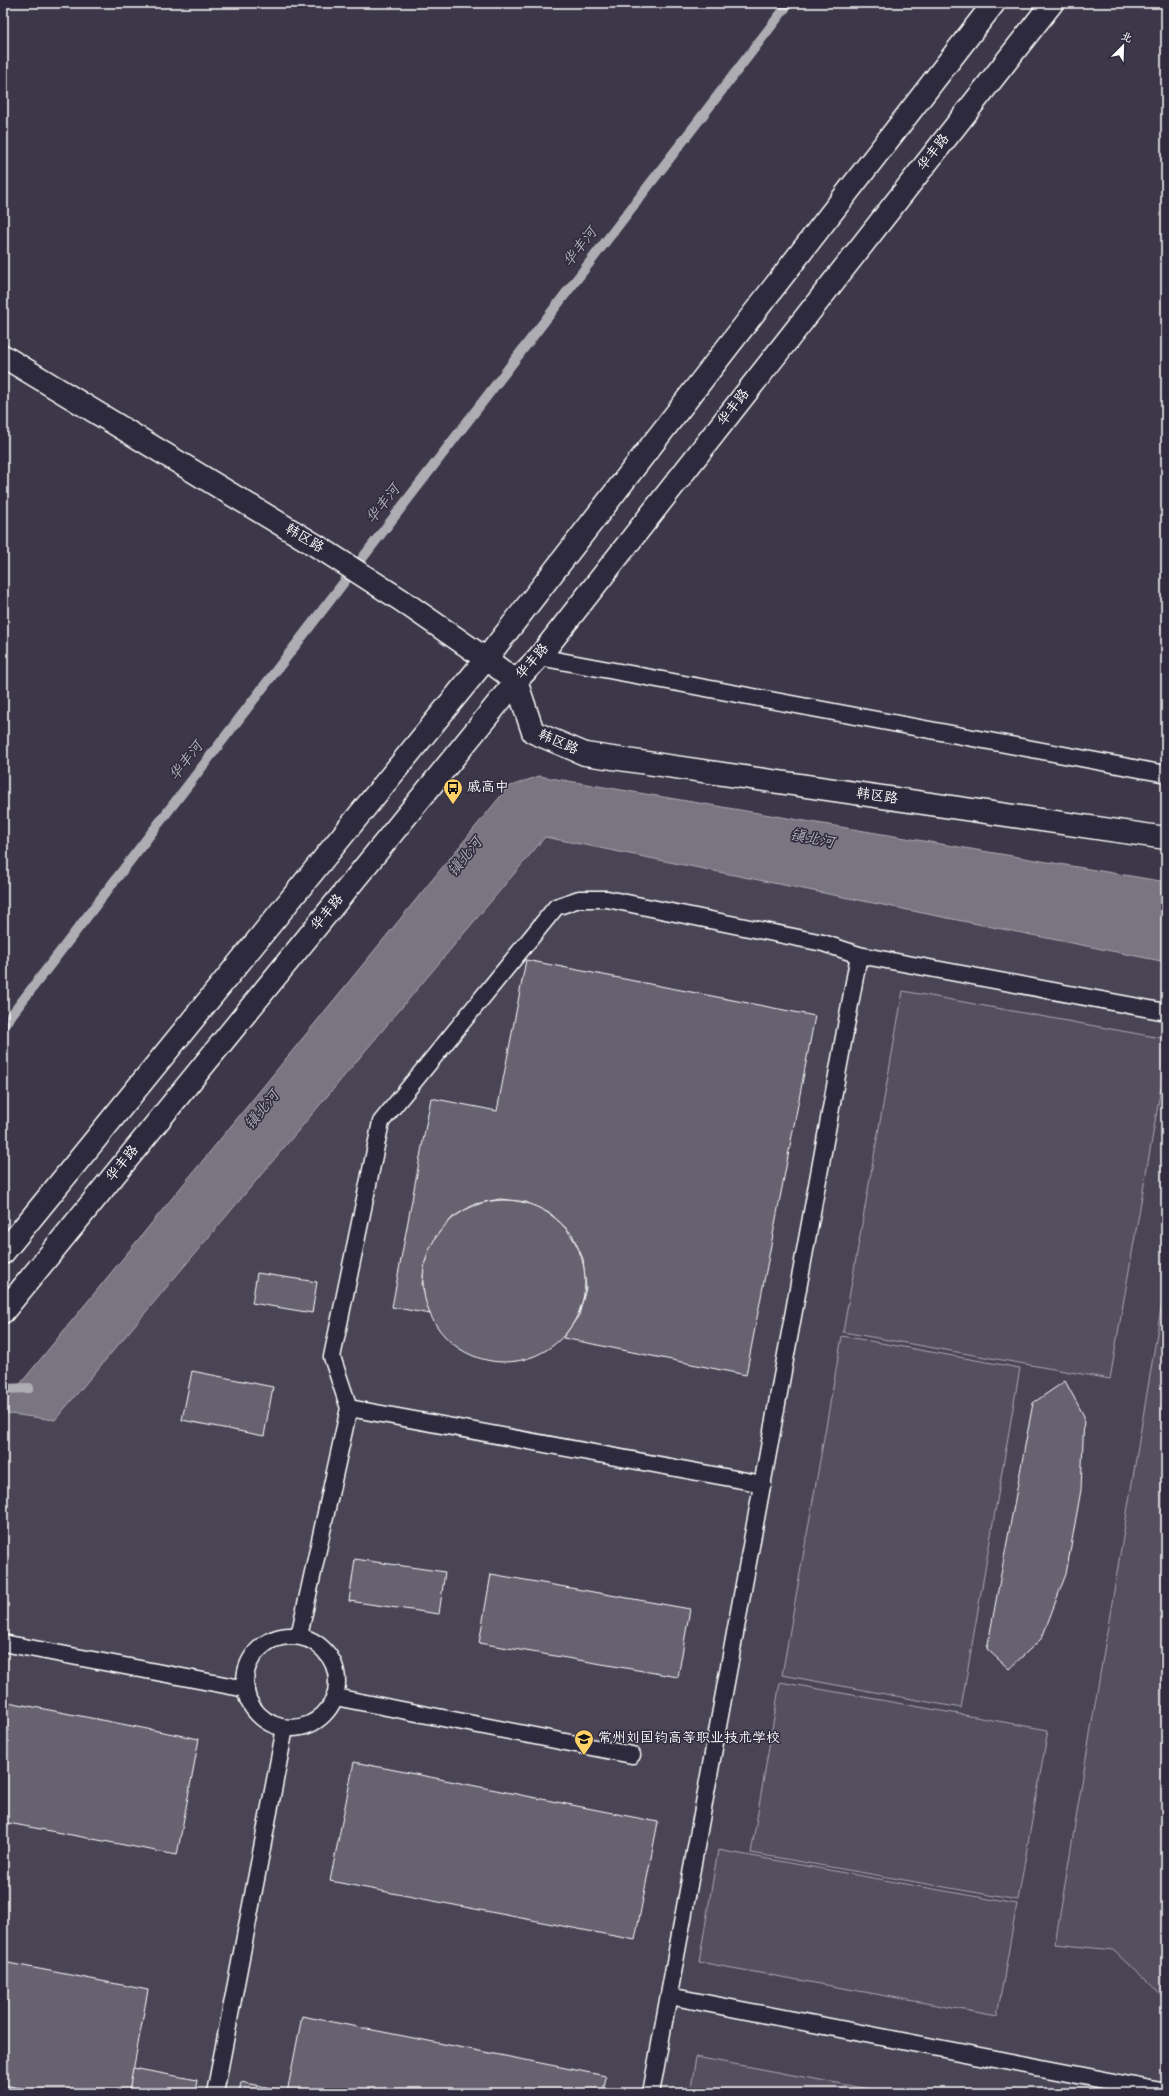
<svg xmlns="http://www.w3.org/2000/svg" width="1169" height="2096" viewBox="0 0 1169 2096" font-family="Dekko,'LXGW WenKai TC',sans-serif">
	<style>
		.built { fill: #494455 }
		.green { fill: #555060; stroke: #aaa8b0 }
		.water { fill: #797682; stroke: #afadb4 }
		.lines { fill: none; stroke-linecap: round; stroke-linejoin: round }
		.stream { stroke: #afadb4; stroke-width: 10 }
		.building { fill: #666270; stroke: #fff }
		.service-casing { stroke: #fff; stroke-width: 19 }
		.minor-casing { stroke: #fff; stroke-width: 25 }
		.tertiary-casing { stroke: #fff; stroke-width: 25 }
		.service { stroke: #2f2a3d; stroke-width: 16 }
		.minor { stroke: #2f2a3d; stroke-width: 22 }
		.tertiary { stroke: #2f2a3d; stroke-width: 22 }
		.labels { text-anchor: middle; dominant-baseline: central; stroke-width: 3; stroke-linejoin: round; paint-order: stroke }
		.street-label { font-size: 14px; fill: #fff; stroke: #2f2a3d }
		.poi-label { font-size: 14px; fill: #fff; stroke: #2f2a3d; text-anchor: start }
		.water-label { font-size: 15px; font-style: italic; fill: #b5b4ba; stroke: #2f2a3d }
	</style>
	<rect width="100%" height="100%" fill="#3c3749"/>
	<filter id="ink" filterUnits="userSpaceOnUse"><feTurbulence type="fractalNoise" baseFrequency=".025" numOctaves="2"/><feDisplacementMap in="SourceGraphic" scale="8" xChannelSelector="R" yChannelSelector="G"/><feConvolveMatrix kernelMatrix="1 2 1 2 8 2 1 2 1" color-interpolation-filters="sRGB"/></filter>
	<g filter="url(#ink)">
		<!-- built -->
		<polygon class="built" points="545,837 1166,962 1166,2093 3,2093 3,1413 55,1420"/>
		<!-- green -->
		<g class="green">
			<polygon points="903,991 1166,1039 1166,1059 1110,1379 843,1332"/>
			<polygon points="1166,1279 1166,2000 1113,1950 1055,1944"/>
			<polygon points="842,1336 1020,1368 961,1708 782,1675"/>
			<polygon points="780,1682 1048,1730 1018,1900 751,1853"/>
			<polygon points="718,1850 1017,1904 997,2016 699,1962"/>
			<polygon points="696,2057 890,2093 690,2093"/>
		</g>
		<!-- water -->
		<polygon class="water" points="539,776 1166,882 1166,962 545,837 55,1420 3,1413 3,1405 508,787"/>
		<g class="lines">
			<!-- stream -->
			<g class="stream">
				<polyline points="3,1026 789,3"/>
				<polyline points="3,1389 29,1388"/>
			</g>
		</g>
		<!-- building -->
		<g class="building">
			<polygon points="526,960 815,1016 746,1375 563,1338 579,1315 586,1288 583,1259 572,1234 551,1214 526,1202 500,1199 475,1204 453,1217 436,1236 425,1262 422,1285 430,1314 392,1307 431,1098 497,1111"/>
			<circle cx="504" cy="1281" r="81"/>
			<polygon points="257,1273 317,1282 312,1313 252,1303"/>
			<polygon points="192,1371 273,1387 264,1436 182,1420"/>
			<polygon points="1065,1381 1084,1416 1081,1490 1066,1574 1042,1638 1009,1669 987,1649 1033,1403"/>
			<polygon points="355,1559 445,1572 439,1614 349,1601"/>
			<polygon points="491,1574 690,1609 678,1677 479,1643"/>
			<polygon points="3,1701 199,1739 177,1855 3,1822"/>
			<polygon points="354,1762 658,1822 635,1940 330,1881"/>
			<polygon points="3,1962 148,1990 129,2093 47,2093 3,2085"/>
			<polygon points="302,2016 606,2076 603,2093 287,2093"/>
			<polygon points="133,2068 197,2080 195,2093 129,2093"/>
			<polygon points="241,2082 287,2091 287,2093 239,2093"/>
			<polygon points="3,2085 47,2093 3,2093"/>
		</g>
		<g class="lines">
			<!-- service casing -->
			<g class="service-casing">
				<g id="service">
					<polyline points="539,657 1166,774"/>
					<polyline points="349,1408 763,1484"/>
					<circle cx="291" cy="1682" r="46"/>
					<polyline points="299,1636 349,1408 332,1357 381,1122 556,907 579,899 607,899 823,943 859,955 1166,1012"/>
					<polyline points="3,1643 246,1689"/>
					<polyline points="335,1697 632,1755"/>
					<polyline points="669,1996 1166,2092"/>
					<polyline points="215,2093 285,1728"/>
					<polyline points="651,2093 859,955"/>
				</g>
			</g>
			<!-- minor casing -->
			<g class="minor-casing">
				<polyline id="minor" points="3,356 325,551 401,600 486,659 516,681 533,732 585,754 1166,838"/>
			</g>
			<!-- tertiary casing -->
			<g class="tertiary-casing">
				<g id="tertiary">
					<polyline points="3,1253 486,659 994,3"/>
					<polyline points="3,1312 516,681 539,657 1052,3"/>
				</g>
			</g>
			<!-- service -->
			<use href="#service" class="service"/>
			<!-- minor -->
			<use href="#minor" class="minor"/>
			<!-- tertiary -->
			<use href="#tertiary" class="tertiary"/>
		</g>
	</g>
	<!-- icons -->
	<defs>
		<g id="bus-pin" transform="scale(1)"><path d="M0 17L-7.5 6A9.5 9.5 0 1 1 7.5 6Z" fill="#ffd166" stroke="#2f2a3d"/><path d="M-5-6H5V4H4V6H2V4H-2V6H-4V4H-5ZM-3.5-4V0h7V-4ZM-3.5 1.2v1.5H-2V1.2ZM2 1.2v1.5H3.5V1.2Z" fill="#111"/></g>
		<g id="university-pin" transform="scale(1)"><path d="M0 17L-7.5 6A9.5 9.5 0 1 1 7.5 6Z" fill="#ffd166" stroke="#2f2a3d"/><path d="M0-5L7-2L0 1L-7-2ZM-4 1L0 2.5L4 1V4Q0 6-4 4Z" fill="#111"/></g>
	</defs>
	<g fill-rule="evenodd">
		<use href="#bus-pin" x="453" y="788"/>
		<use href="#university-pin" x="584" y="1739"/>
	</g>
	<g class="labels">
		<!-- street labels -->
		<g class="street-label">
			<text transform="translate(934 153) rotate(-52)">华丰路</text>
			<text transform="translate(734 408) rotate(-52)">华丰路</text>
			<text transform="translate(304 539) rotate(31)">韩区路</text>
			<text transform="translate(533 662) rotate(-49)">华丰路</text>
			<text transform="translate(558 743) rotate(24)">韩区路</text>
			<text transform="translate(877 797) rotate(8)">韩区路</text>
			<text transform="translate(328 913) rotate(-51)">华丰路</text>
			<text transform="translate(123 1164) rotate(-51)">华丰路</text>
		</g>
		<!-- poi labels -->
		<g class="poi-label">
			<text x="467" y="788">戚高中</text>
			<text x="598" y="1739">常州刘国钧高等职业技术学校</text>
		</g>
		<!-- water labels -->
		<g class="water-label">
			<text transform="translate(581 248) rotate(-52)">华丰河</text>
			<text transform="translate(384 505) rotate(-52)">华丰河</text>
			<text transform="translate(187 762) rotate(-52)">华丰河</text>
			<text transform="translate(812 840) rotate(11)">镇北河</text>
			<text transform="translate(466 858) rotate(-51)">镇北河</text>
			<text transform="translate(263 1111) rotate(-51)">镇北河</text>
		</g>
	</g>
	<!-- margin -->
	<rect width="1169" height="2096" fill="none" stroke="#2f2a3d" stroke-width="16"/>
	<rect x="8" y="8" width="1153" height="2080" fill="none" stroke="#fff" stroke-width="1.5" filter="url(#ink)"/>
	<!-- north arrow -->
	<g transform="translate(1123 46) rotate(23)" stroke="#2f2a3d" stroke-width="3" paint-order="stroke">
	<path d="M0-3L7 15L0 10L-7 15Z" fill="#ffffff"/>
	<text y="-6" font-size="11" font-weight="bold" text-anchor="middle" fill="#ffffff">北</text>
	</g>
</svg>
